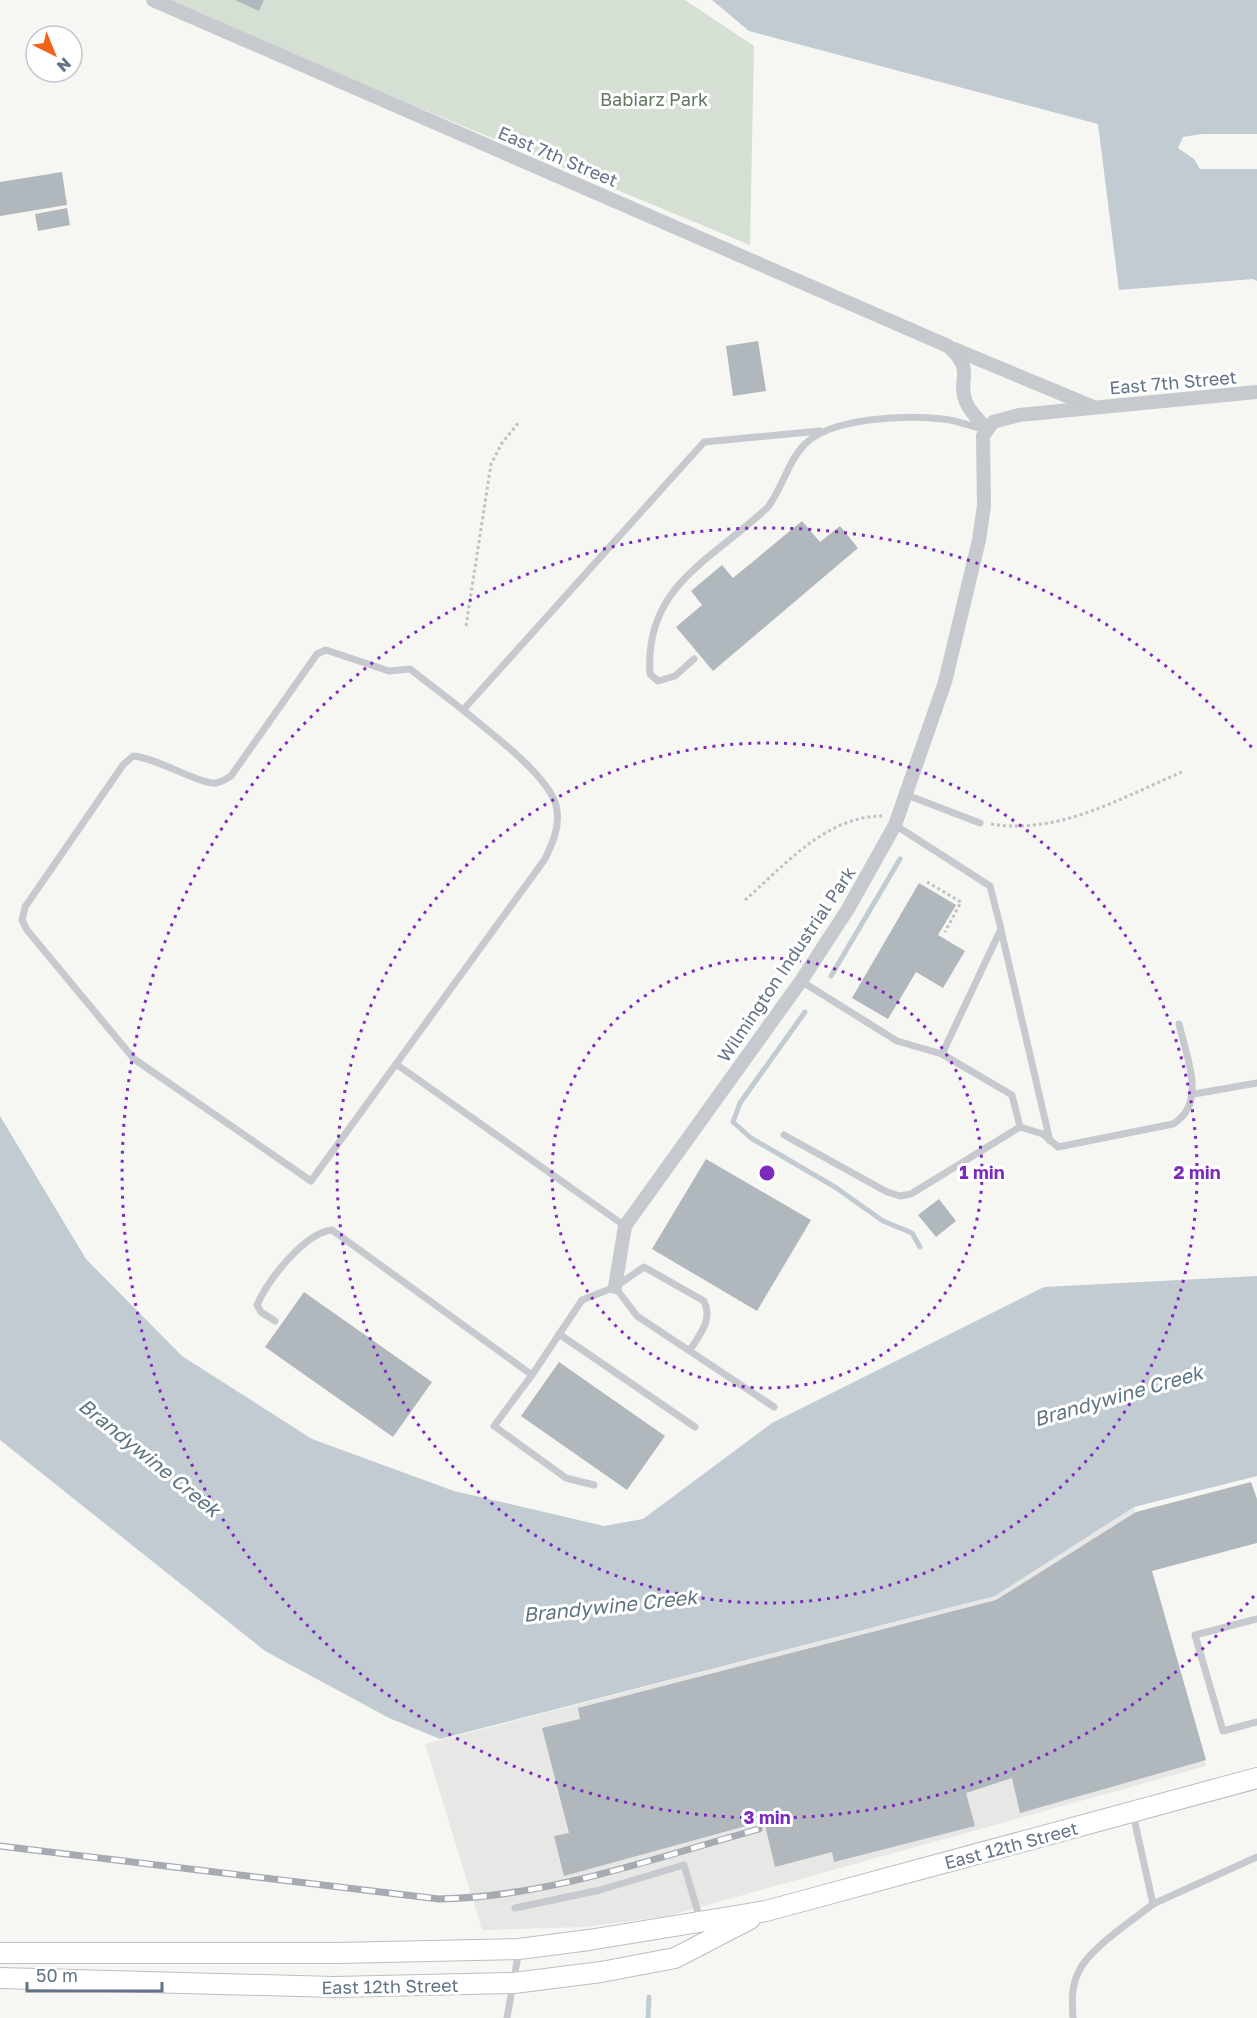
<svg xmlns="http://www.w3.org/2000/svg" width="1257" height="2018" viewBox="0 0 1257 2018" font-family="'Golos Text',sans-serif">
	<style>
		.built { fill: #e7e8e6 }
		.green { fill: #d6dfd4 }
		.water { fill: #c2cbd1 }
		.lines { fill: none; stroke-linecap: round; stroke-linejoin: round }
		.stream { stroke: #c2cbd1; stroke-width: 5 }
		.building { fill: #b0b7bd }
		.secondary-casing { stroke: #babec3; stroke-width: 22 }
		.path { stroke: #bfc1c4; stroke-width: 3; stroke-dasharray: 3 3; stroke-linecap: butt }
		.service { stroke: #c6c9cd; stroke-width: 7 }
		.minor { stroke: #c6c9cd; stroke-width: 14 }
		.secondary { stroke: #fff; stroke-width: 20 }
		.rail-casing { stroke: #a6abb2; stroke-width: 7 }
		.rail { stroke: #fff; stroke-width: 4.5; stroke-dasharray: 14; stroke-linecap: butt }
		.ring { fill: none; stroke: #7b2cbf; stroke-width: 3; stroke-dasharray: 3 6 }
		.labels { text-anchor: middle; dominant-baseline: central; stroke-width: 6; stroke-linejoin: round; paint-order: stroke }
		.park-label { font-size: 18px; fill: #61785f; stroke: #fff }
		.street-label { font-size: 18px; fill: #637386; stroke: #fff }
		.water-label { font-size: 20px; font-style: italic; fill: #5f7583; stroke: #fff }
		.centre { fill: #7b2cbf; stroke: #fff; stroke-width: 3 }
		.ring-label { font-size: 18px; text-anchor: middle; font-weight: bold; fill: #7b2cbf; stroke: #fff; stroke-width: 6; stroke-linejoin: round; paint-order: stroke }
	</style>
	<rect width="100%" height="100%" fill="#f6f7f3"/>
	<!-- built -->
	<polygon class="built" points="1134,1507 1206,1766 668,1916 585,1927 482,1930 425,1744 995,1596"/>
	<!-- green -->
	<polygon class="green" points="159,0 685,0 754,46 750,245"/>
	<!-- water -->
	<g class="water">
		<polygon points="712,0 1257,0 1257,134 1201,134 1183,137 1178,148 1194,159 1200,169 1257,169 1257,281 1253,279 1119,290 1098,124 749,31"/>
		<polygon points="0,1116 86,1259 182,1356 312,1439 454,1491 604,1526 643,1519 772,1423 1044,1287 1257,1276 1257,1476 1134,1507 995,1596 440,1739 389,1718 265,1651 0,1440"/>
	</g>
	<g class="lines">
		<!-- stream -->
		<g class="stream">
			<polyline points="831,976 900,859"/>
			<polyline points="805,1012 740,1103 733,1122 751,1138 835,1187 883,1221 912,1233 920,1247"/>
			<polyline points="648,2018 649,1997"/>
		</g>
	</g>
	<!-- building -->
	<g class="building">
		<polygon points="235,0 264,0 259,11"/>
		<polygon points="62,172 67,205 0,216 0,182"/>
		<polygon points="67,208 70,225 38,231 35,214"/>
		<polygon points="758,341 766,391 733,396 726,346"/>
		<polygon points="802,521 820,542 840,526 858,548 713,671 676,627 702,605 691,591 722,565 733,578"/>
		<polygon points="919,883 956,905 938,935 965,951 943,988 916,972 888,1019 852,998"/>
		<polygon points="706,1159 811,1220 757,1311 652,1249"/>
		<polygon points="939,1199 956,1221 936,1237 918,1215"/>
		<polygon points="304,1292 432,1382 393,1437 265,1347"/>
		<polygon points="559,1362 665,1436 627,1490 521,1416"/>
		<polygon points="1251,1482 1257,1499 1257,1543 1152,1571 1206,1760 1020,1813 1012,1778 966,1793 975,1826 834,1862 832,1852 775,1867 764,1821 564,1876 554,1836 569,1833 542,1728 580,1719 578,1708 996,1600 1136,1512"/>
	</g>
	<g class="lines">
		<!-- secondary casing -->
		<g class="secondary-casing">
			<g id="secondary">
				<polyline points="0,1953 337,1953 519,1949 589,1940 766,1911 1257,1778"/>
				<polyline points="0,1978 334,1987 514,1983 601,1972 675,1958 750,1919"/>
			</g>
		</g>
		<!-- path -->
		<g class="path">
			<polyline points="466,626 491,464 502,443 519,422"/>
			<path d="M991 824C1060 835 1120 798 1182 772"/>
			<polyline points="927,882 961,902 945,932"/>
			<path d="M745 900C784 866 826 816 882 816"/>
		</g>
		<!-- service -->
		<g class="service">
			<path d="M694 659 675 676 658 681 650 674C644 586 712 560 768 507 783 487 788 461 805 444 832 417 906 415 943 419 956 420 970 426 983 429"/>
			<path d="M463 710 410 669 389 671 326 650 317 654 231 776C226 779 221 783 214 783 197 783 157 758 133 756L123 765 25 907 22 920 27 930 134 1059 311 1181 545 859C553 842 561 825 556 805 547 774 488 731 463 710L704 442 820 431"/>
			<polyline points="907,795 980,823"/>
			<polyline points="895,825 990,886 1001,929 942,1054"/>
			<polyline points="1001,930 1050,1141"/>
			<polyline points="396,1064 625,1226"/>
			<polyline points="1194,1094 1257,1083"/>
			<path d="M1020 1127 1043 1134 1058 1147 1173 1124C1208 1103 1186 1056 1179 1024"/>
			<polyline points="784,1135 887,1192 900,1196 911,1194 1020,1127 1012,1095 942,1054 897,1041 801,981"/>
			<polyline points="615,1287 637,1316 774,1407"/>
			<path d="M275 1321 261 1312 257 1305C268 1280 304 1233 332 1230L532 1375"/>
			<polyline points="559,1334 695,1427"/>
			<path d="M594 1485 566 1478 494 1426 532 1375 582 1300 615 1287 644 1267 704 1301C713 1320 700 1334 690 1350"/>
			<polyline points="1257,1619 1195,1635 1223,1731 1257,1722"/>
			<polyline points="1153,1904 1257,1857"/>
			<polyline points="515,1908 600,1890 684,1865 700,1919"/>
			<polyline points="507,2018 519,1950"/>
			<path d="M1073 2018C1072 2002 1071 1988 1078 1973 1088 1949 1132 1921 1153 1904L1133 1814"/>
		</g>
		<!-- minor -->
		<g class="minor">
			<path d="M153 0 948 346C977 372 956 379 966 402 970 412 980 421 986 429"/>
			<polyline points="954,349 1091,406"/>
			<polyline points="615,1287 625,1226 801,981 848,909 895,825 945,682 979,540 984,506 983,436 993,422 1019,415 1257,392"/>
		</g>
		<!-- secondary -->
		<use href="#secondary" class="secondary"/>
		<!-- rail casing -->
		<g class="rail-casing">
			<path id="rail" d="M0 1846 439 1899C548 1897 655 1858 759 1829"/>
		</g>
		<!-- rail -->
		<use href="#rail" class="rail"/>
	</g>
	<!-- distance rings -->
	<g class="ring">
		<circle cx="767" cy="1173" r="215"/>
		<circle cx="767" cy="1173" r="430"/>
		<path d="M1254 1596A645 645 0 1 1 1254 750"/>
	</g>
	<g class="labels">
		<!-- park labels -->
		<g class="park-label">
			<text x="654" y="99">Babiarz Park</text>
		</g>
		<!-- street labels -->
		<g class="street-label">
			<text transform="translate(558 156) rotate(23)">East 7th Street</text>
			<text transform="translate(1173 382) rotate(-5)">East 7th Street</text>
			<text transform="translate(786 964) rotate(-56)">Wilmington Industrial Park</text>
			<text transform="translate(1011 1845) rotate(-15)">East 12th Street</text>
			<text transform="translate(390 1986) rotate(-1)">East 12th Street</text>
		</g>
		<!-- water labels -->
		<g class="water-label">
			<text transform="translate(1118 1395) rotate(-16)">Brandywine Creek</text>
			<text transform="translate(150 1457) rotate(39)">Brandywine Creek</text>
			<text transform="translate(610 1605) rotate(-6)">Brandywine Creek</text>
		</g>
	</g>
	<circle cx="767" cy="1173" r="9" class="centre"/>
	<g class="ring-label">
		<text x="982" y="1179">1 min</text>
		<text x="1197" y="1179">2 min</text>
		<text x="767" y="1824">3 min</text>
	</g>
	<!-- north arrow -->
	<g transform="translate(54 54) rotate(137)"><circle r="28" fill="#ffffff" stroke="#c1c7cf" stroke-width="1.5"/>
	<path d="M0-4.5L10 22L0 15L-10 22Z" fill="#ef641b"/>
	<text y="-9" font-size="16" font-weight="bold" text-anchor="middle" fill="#637386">N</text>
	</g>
	<!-- scale -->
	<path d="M27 1982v9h135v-9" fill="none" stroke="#637386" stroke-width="3"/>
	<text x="36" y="1982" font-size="18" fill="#637386" stroke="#ffffff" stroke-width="4.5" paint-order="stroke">50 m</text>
</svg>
